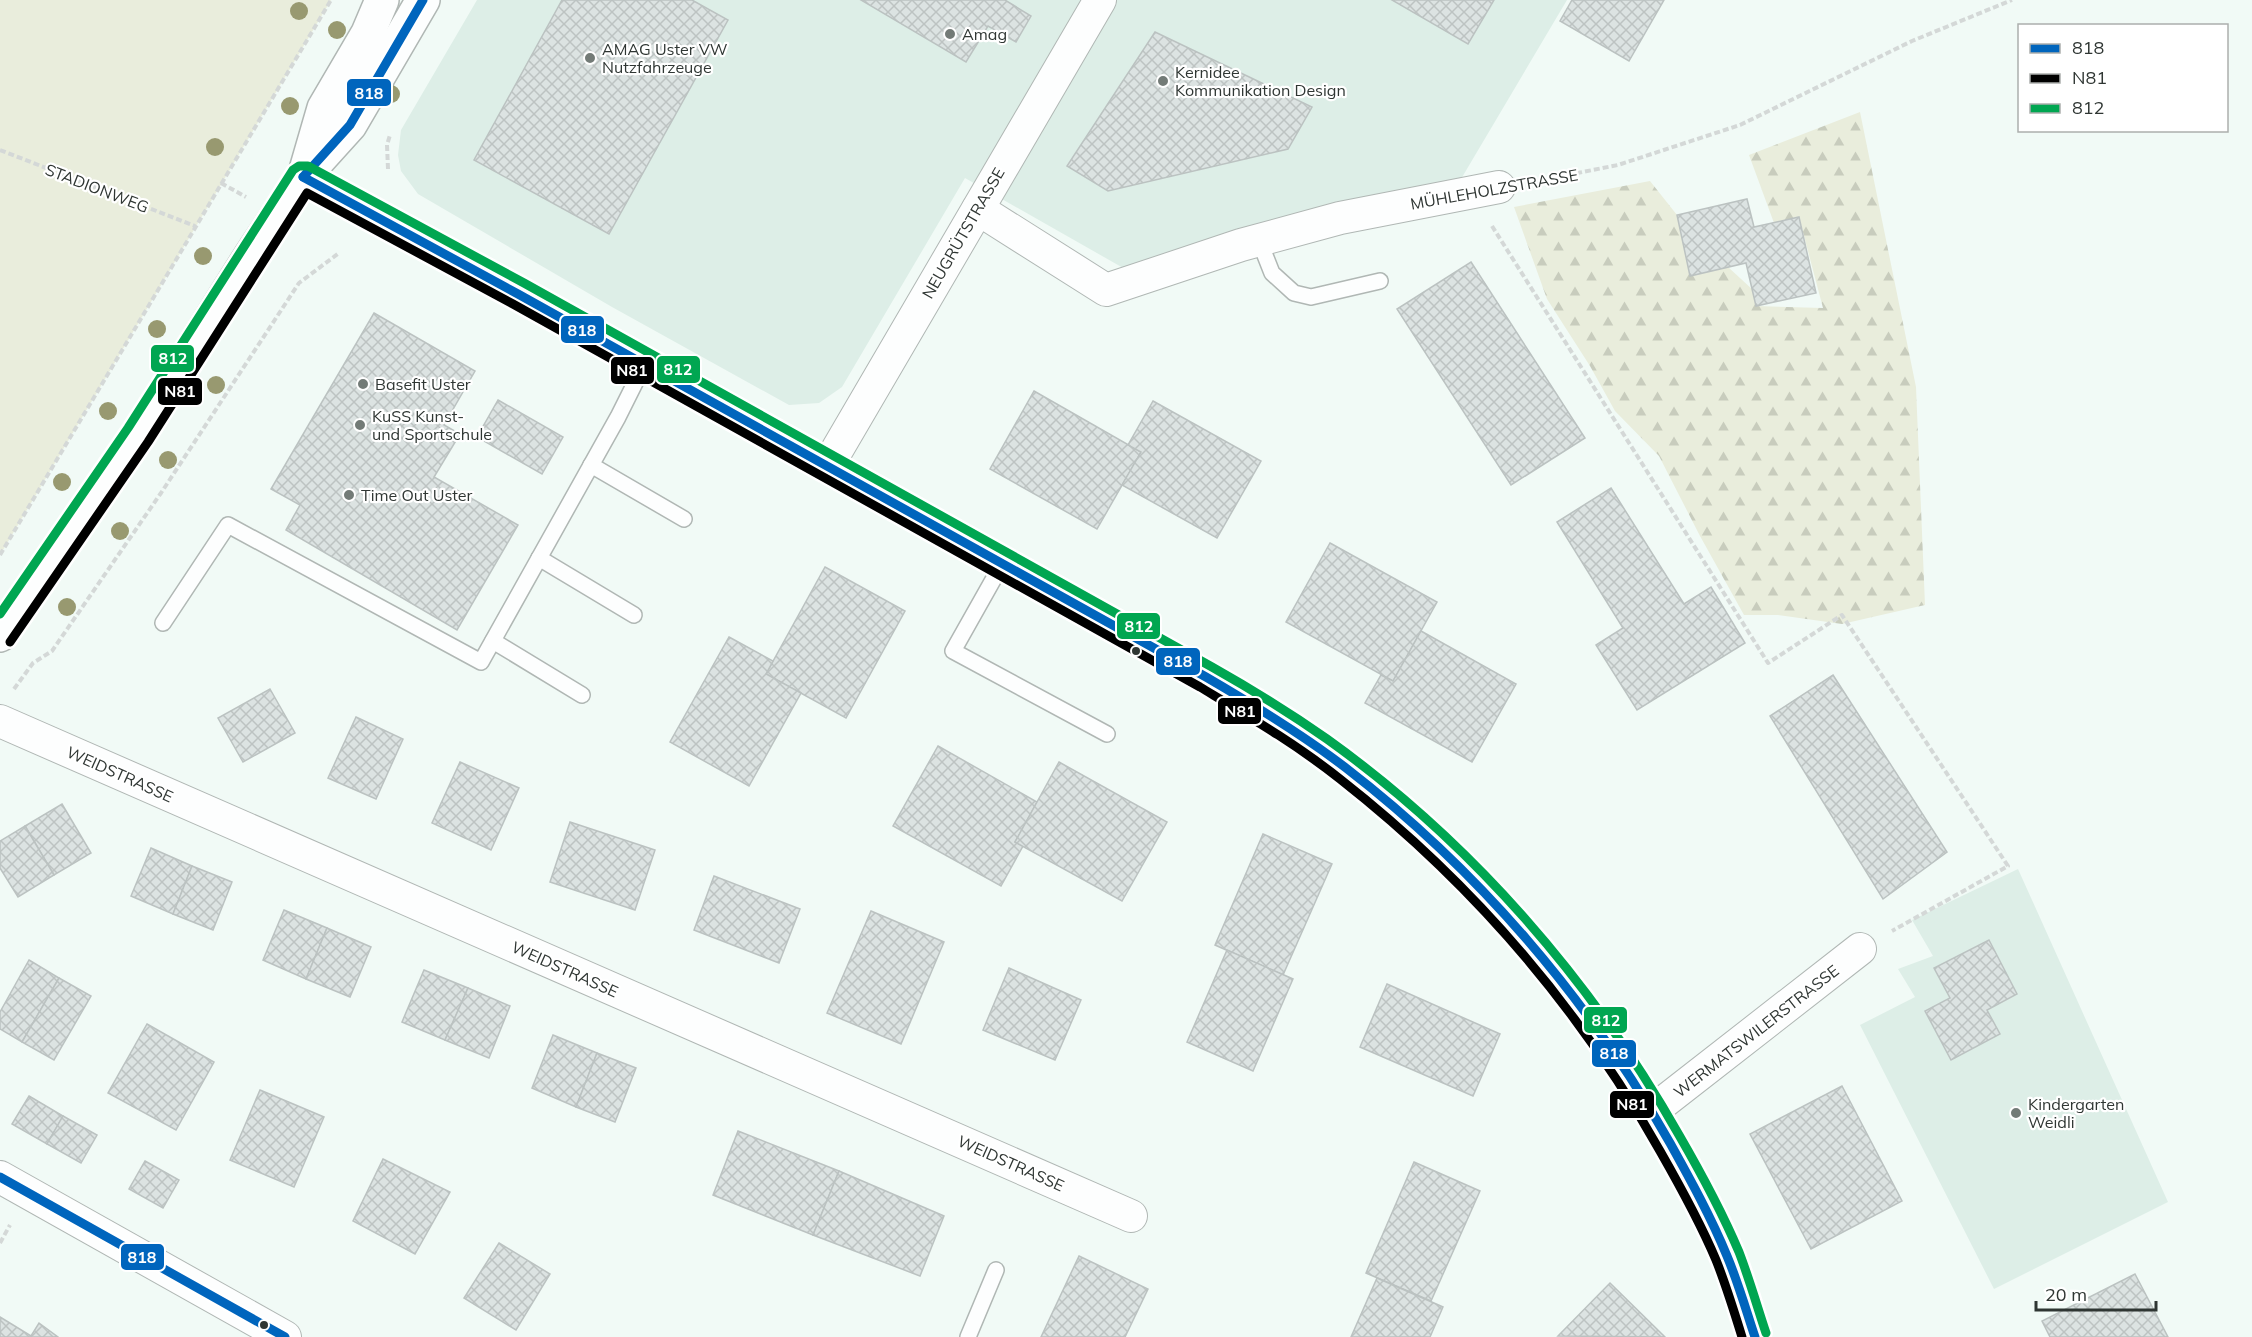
<svg xmlns="http://www.w3.org/2000/svg" width="2252" height="1337" viewBox="0 0 2252 1337" font-family="Mulish,sans-serif">
	<style>
		.built { fill: #ddeee7 }
		.green { fill: #e9eddc }
		.forest { fill: url(#forest-firs) }
		.building { fill: url(#building-cross-hatch); stroke: #bbc2c1; stroke-width: 1.5 }
		.lines { fill: none; stroke-linecap: round; stroke-linejoin: round }
		.lane-casing { stroke: #b0b7b4; stroke-width: 18 }
		.street-casing { stroke: #b0b7b4; stroke-width: 34 }
		.secondary-casing { stroke: #b0b7b4; stroke-width: 36 }
		.path { stroke: #d4d8d7; stroke-width: 4; stroke-dasharray: 6 3; stroke-linecap: butt }
		.lane { stroke: #fdfefe; stroke-width: 15 }
		.street { stroke: #fdfefe; stroke-width: 32 }
		.secondary { stroke: #fdfefe; stroke-width: 33 }
		.bus-1-casing { stroke: #fff; stroke-width: 14 }
		.bus-2-casing { stroke: #fff; stroke-width: 14 }
		.bus-3-casing { stroke: #fff; stroke-width: 14 }
		.bus-1 { stroke: #0065bd; stroke-width: 9 }
		.bus-2 { stroke: #000; stroke-width: 9 }
		.bus-3 { stroke: #00a651; stroke-width: 9 }
		.tree { fill: #989970 }
		.poi-dot { fill: #737b77; stroke: #fff; stroke-width: 2 }
		.bus-dot { fill: #2f3633; stroke: #fff; stroke-width: 2 }
		.labels { text-anchor: middle; dominant-baseline: central; stroke-width: 4.5; stroke-linejoin: round; paint-order: stroke }
		.poi-label { font-size: 16px; fill: #2f3633; stroke: #fff; text-anchor: start }
		.street-label { font-size: 16px; fill: #2f3633; stroke: #fff }
		.line-badge { stroke: #fff; stroke-width: 2 }
		.badge-label { font-size: 16px; text-anchor: middle; font-weight: bold; fill: #fff }
	</style>
	<defs>
		<pattern id="forest-firs" width="22" height="20" patternUnits="userSpaceOnUse" patternTransform="scale(1.5)"><rect width="22" height="20" fill="#e9eddc"/><path d="M5 1l3.5 6h-7zM16 11l3.5 6h-7z" fill="#c8ccbd"/></pattern>
		<pattern id="building-cross-hatch" width="8" height="8" patternUnits="userSpaceOnUse" patternTransform="scale(1.5)"><rect width="8" height="8" fill="#dce3e2"/><path d="M0 0l8 8M0 8l8-8" fill="none" stroke="#bdc3c2"/></pattern>
	</defs>
	<rect width="100%" height="100%" fill="#f1faf6"/>
	<!-- built -->
	<g class="built">
		<polygon points="477,0 1567,0 1461,179 1125,269 965,178 842,387 819,403 789,405 612,307 418,194 401,171 398,155 401,130"/>
		<polygon points="2018,869 2168,1202 1994,1289 1860,1025 1915,997 1898,969 1933,956 1912,920"/>
	</g>
	<!-- green -->
	<polygon class="green" points="0,0 331,0 0,555"/>
	<!-- forest -->
	<polygon class="forest" points="1860,112 1916,387 1925,605 1842,624 1778,615 1744,615 1700,536 1659,456 1615,411 1590,366 1547,299 1514,207 1650,181 1677,215 1690,276 1728,267 1753,290 1756,306 1823,308 1799,217 1774,223 1749,155"/>
	<!-- building -->
	<g class="building">
		<polygon points="562,0 692,0 728,20 609,234 474,160"/>
		<polygon points="861,0 1005,0 1031,16 1016,42 988,26 966,62"/>
		<polygon points="1392,0 1494,0 1468,44"/>
		<polygon points="1572,0 1664,0 1629,61 1560,21"/>
		<polygon points="1155,32 1312,107 1288,149 1108,191 1067,166"/>
		<polygon points="1747,199 1754,227 1799,217 1816,293 1756,306 1746,263 1690,276 1677,215"/>
		<polygon points="1471,262 1585,438 1511,485 1397,309"/>
		<polygon points="374,313 475,371 444,425 460,434 434,477 518,525 457,630 286,530 300,505 271,489"/>
		<polygon points="1034,391 1141,452 1097,529 990,469"/>
		<polygon points="498,400 563,437 542,474 477,437"/>
		<polygon points="1153,401 1261,461 1217,538 1122,485 1141,452 1128,445"/>
		<polygon points="1611,488 1684,604 1711,587 1745,643 1637,710 1596,645 1623,628 1557,522"/>
		<polygon points="1330,543 1437,602 1393,681 1286,622"/>
		<polygon points="825,567 905,611 846,718 766,674"/>
		<polygon points="1421,631 1516,684 1472,762 1365,703 1381,675 1393,681"/>
		<polygon points="729,637 773,661 766,674 801,693 749,786 670,742"/>
		<polygon points="1833,675 1947,852 1883,899 1770,716"/>
		<polygon points="270,689 295,733 243,762 218,718"/>
		<polygon points="356,717 403,739 376,799 328,778"/>
		<polygon points="938,746 1037,802 1015,842 1023,846 1001,886 893,826"/>
		<polygon points="460,762 519,788 491,850 432,823"/>
		<polygon points="1059,762 1167,822 1122,901 1015,842"/>
		<polygon points="62,804 91,853 54,875 25,826"/>
		<polygon points="570,822 655,850 635,910 550,882"/>
		<polygon points="25,826 54,875 18,897 0,868 0,841"/>
		<polygon points="1263,834 1332,864 1283,975 1215,945"/>
		<polygon points="151,848 192,866 173,914 131,896"/>
		<polygon points="192,866 232,882 213,930 173,914"/>
		<polygon points="714,876 800,909 779,963 694,930"/>
		<polygon points="284,910 327,928 306,979 263,960"/>
		<polygon points="871,911 944,942 901,1044 827,1013"/>
		<polygon points="327,928 371,947 350,997 306,979"/>
		<polygon points="1989,940 2017,994 1987,1010 2000,1034 1951,1060 1925,1011 1950,998 1934,968"/>
		<polygon points="1227,950 1293,979 1253,1071 1187,1042"/>
		<polygon points="29,960 59,978 22,1042 0,1029 0,1012"/>
		<polygon points="1009,968 1081,1000 1055,1060 983,1030"/>
		<polygon points="424,970 468,988 445,1040 402,1022"/>
		<polygon points="59,978 91,996 54,1060 22,1042"/>
		<polygon points="1387,984 1500,1034 1473,1096 1360,1047"/>
		<polygon points="468,988 510,1006 489,1058 445,1040"/>
		<polygon points="147,1024 214,1062 176,1130 108,1093"/>
		<polygon points="553,1035 597,1053 576,1107 532,1088"/>
		<polygon points="597,1053 636,1068 615,1122 576,1107"/>
		<polygon points="1842,1086 1902,1201 1811,1249 1750,1134"/>
		<polygon points="260,1090 324,1117 294,1187 230,1160"/>
		<polygon points="29,1096 63,1116 47,1144 12,1124"/>
		<polygon points="63,1116 97,1135 81,1163 47,1144"/>
		<polygon points="738,1131 839,1171 813,1235 713,1195"/>
		<polygon points="383,1159 450,1192 415,1254 353,1221"/>
		<polygon points="145,1161 179,1180 163,1208 129,1189"/>
		<polygon points="1414,1162 1480,1191 1431,1301 1366,1273"/>
		<polygon points="839,1171 944,1216 920,1276 813,1235"/>
		<polygon points="499,1243 550,1274 516,1330 464,1298"/>
		<polygon points="1079,1256 1148,1289 1125,1337 1041,1337"/>
		<polygon points="2135,1274 2168,1337 2050,1337 2042,1321"/>
		<polygon points="1377,1278 1443,1307 1430,1337 1351,1337"/>
		<polygon points="1610,1283 1665,1337 1558,1336"/>
		<polygon points="0,1317 31,1336 39,1323 58,1337 0,1337"/>
	</g>
	<g class="lines">
		<!-- lane casing -->
		<g class="lane-casing">
			<g id="lane">
				<polyline points="1259,240 1272,273 1294,293 1311,297 1380,281"/>
				<polyline points="591,465 684,519"/>
				<polyline points="539,558 634,615"/>
				<polyline points="1002,564 953,651 1107,734"/>
				<polyline points="163,623 228,525 481,662 618,417 645,363"/>
				<polyline points="493,641 582,695"/>
				<polyline points="968,1337 996,1270"/>
			</g>
		</g>
		<!-- street casing -->
		<g class="street-casing">
			<g id="street">
				<path d="M303 177C496 278 684 388 875 493 956 538 1037 583 1118 628 1196 671 1276 714 1347 769 1509 893 1639 1061 1723 1246 1736 1275 1745 1307 1755 1337"/>
				<polyline points="978,209 1106,290 1241,245 1340,218 1499,187"/>
				<polyline points="827,467 1100,0"/>
				<polyline points="0,721 1131,1216"/>
				<polyline points="1651,1112 1860,949"/>
				<polyline points="0,1177 285,1337"/>
			</g>
		</g>
		<!-- secondary casing -->
		<g class="secondary-casing">
			<g id="secondary">
				<polyline points="306,170 324,108 368,33 382,0"/>
				<polyline points="0,635 138,435 250,257 303,177 350,125 423,0"/>
			</g>
		</g>
		<!-- path -->
		<g class="path">
			<polyline points="0,150 195,226"/>
			<polyline points="388,169 387,145 390,135"/>
			<polyline points="1532,182 1618,165 1740,125 1912,41 2012,0"/>
			<polyline points="221,183 246,197"/>
			<polyline points="1492,226 1768,663 1842,615 2008,866 1892,931"/>
			<polyline points="0,555 331,0"/>
			<polyline points="14,689 33,663 52,651 161,493 299,283 339,253"/>
			<polyline points="0,1243 10,1225"/>
		</g>
		<!-- lane -->
		<use href="#lane" class="lane"/>
		<!-- street -->
		<use href="#street" class="street"/>
		<!-- secondary -->
		<use href="#secondary" class="secondary"/>
		<!-- bus-1 casing -->
		<g class="bus-1-casing">
			<g id="bus-1">
				<path d="M303 177 518 294 1206 677C1254 705 1302 734 1346 768 1478 870 1588 998 1670 1143 1690 1179 1711 1217 1727 1256 1738 1282 1746 1310 1755 1337"/>
				<polyline points="303,177 350,125 423,0"/>
				<polyline points="0,1177 285,1337"/>
			</g>
		</g>
		<!-- bus-2 casing -->
		<g class="bus-2-casing">
			<path id="bus-2" d="M10 642 148 442 307 193 513 304 1200 687C1248 716 1296 744 1340 779 1470 881 1579 1007 1660 1151 1680 1186 1700 1222 1716 1260 1726 1285 1734 1311 1742 1337"/>
		</g>
		<!-- bus-3 casing -->
		<g class="bus-3-casing">
			<path id="bus-3" d="M0 614 128 428 293 170 299 166H308L524 283 1212 667C1251 689 1290 713 1327 739 1471 842 1592 981 1679 1135 1701 1173 1722 1212 1739 1252 1749 1278 1757 1306 1766 1333"/>
		</g>
		<!-- bus-1 -->
		<use href="#bus-1" class="bus-1"/>
		<!-- bus-2 -->
		<use href="#bus-2" class="bus-2"/>
		<!-- bus-3 -->
		<use href="#bus-3" class="bus-3"/>
	</g>
	<!-- trees -->
	<g class="tree">
		<circle cx="299" cy="11" r="9"/>
		<circle cx="337" cy="30" r="9"/>
		<circle cx="391" cy="94" r="9"/>
		<circle cx="290" cy="106" r="9"/>
		<circle cx="215" cy="147" r="9"/>
		<circle cx="203" cy="256" r="9"/>
		<circle cx="157" cy="329" r="9"/>
		<circle cx="216" cy="385" r="9"/>
		<circle cx="108" cy="411" r="9"/>
		<circle cx="168" cy="460" r="9"/>
		<circle cx="62" cy="482" r="9"/>
		<circle cx="120" cy="531" r="9"/>
		<circle cx="67" cy="607" r="9"/>
	</g>
	<!-- markers -->
	<g class="poi-dot">
		<circle cx="950" cy="34" r="6"/>
		<circle cx="590" cy="58" r="6"/>
		<circle cx="1163" cy="81" r="6"/>
		<circle cx="363" cy="384" r="6"/>
		<circle cx="360" cy="425" r="6"/>
		<circle cx="349" cy="495" r="6"/>
		<circle cx="2016" cy="1113" r="6"/>
	</g>
	<g class="bus-dot">
		<circle cx="1136" cy="651" r="5"/>
		<circle cx="264" cy="1325" r="5"/>
	</g>
	<g class="labels">
		<!-- poi labels -->
		<g class="poi-label">
			<text x="962" y="34">Amag</text>
			<text x="602" y="49">AMAG Uster VW<tspan x="602" dy="18">Nutzfahrzeuge</tspan></text>
			<text x="1175" y="72">Kernidee<tspan x="1175" dy="18">Kommunikation Design</tspan></text>
			<text x="375" y="384">Basefit Uster</text>
			<text x="372" y="416">KuSS Kunst-<tspan x="372" dy="18">und Sportschule</tspan></text>
			<text x="361" y="495">Time Out Uster</text>
			<text x="2028" y="1104">Kindergarten<tspan x="2028" dy="18">Weidli</tspan></text>
		</g>
		<!-- street labels -->
		<g class="street-label">
			<text transform="translate(97 188) rotate(21)">STADIONWEG</text>
			<text transform="translate(1494 189) rotate(-10)">MÜHLEHOLZSTRASSE</text>
			<text transform="translate(963 233) rotate(-60)">NEUGRÜTSTRASSE</text>
			<text transform="translate(120 774) rotate(24)">WEIDSTRASSE</text>
			<text transform="translate(565 969) rotate(24)">WEIDSTRASSE</text>
			<text transform="translate(1756 1031) rotate(-38)">WERMATSWILERSTRASSE</text>
			<text transform="translate(1011 1163) rotate(24)">WEIDSTRASSE</text>
		</g>
	</g>
	<g class="line-badge">
		<rect x="346" y="78" width="46" height="29" rx="6" fill="#0065bd"/>
		<rect x="560" y="315" width="45" height="29" rx="6" fill="#0065bd"/>
		<rect x="150" y="344" width="45" height="29" rx="6" fill="#00a651"/>
		<rect x="656" y="355" width="45" height="29" rx="6" fill="#00a651"/>
		<rect x="610" y="356" width="45" height="29" rx="6" fill="#000"/>
		<rect x="157" y="377" width="46" height="29" rx="6" fill="#000"/>
		<rect x="1116" y="612" width="45" height="28" rx="6" fill="#00a651"/>
		<rect x="1155" y="647" width="46" height="29" rx="6" fill="#0065bd"/>
		<rect x="1217" y="697" width="45" height="28" rx="6" fill="#000"/>
		<rect x="1583" y="1006" width="45" height="28" rx="6" fill="#00a651"/>
		<rect x="1591" y="1039" width="46" height="29" rx="6" fill="#0065bd"/>
		<rect x="1609" y="1090" width="46" height="29" rx="6" fill="#000"/>
		<rect x="120" y="1243" width="45" height="28" rx="6" fill="#0065bd"/>
	</g>
	<g class="badge-label">
		<text x="369" y="99">818</text>
		<text x="582" y="336">818</text>
		<text x="173" y="364">812</text>
		<text x="678" y="375">812</text>
		<text x="632" y="376">N81</text>
		<text x="180" y="397">N81</text>
		<text x="1139" y="632">812</text>
		<text x="1178" y="667">818</text>
		<text x="1240" y="717">N81</text>
		<text x="1606" y="1026">812</text>
		<text x="1614" y="1059">818</text>
		<text x="1632" y="1110">N81</text>
		<text x="142" y="1263">818</text>
	</g>
	<!-- legend -->
	<rect x="2018" y="24" width="210" height="108" fill="#ffffff" stroke="#acafad" stroke-width="1.5"/>
	<rect x="2030" y="44" width="30" height="9" fill="#0065bd" stroke="#acafad" stroke-width="1.5"/>
	<text x="2072" y="54" font-size="18" fill="#2f3633">818</text>
	<rect x="2030" y="74" width="30" height="9" fill="#000000" stroke="#acafad" stroke-width="1.5"/>
	<text x="2072" y="84" font-size="18" fill="#2f3633">N81</text>
	<rect x="2030" y="104" width="30" height="9" fill="#00a651" stroke="#acafad" stroke-width="1.5"/>
	<text x="2072" y="114" font-size="18" fill="#2f3633">812</text>
	<!-- scale -->
	<path d="M2036 1301v9h120v-9" fill="none" stroke="#2f3633" stroke-width="3"/>
	<text x="2045" y="1301" font-size="18" fill="#2f3633" stroke="#ffffff" stroke-width="4.5" paint-order="stroke">20 m</text>
</svg>
